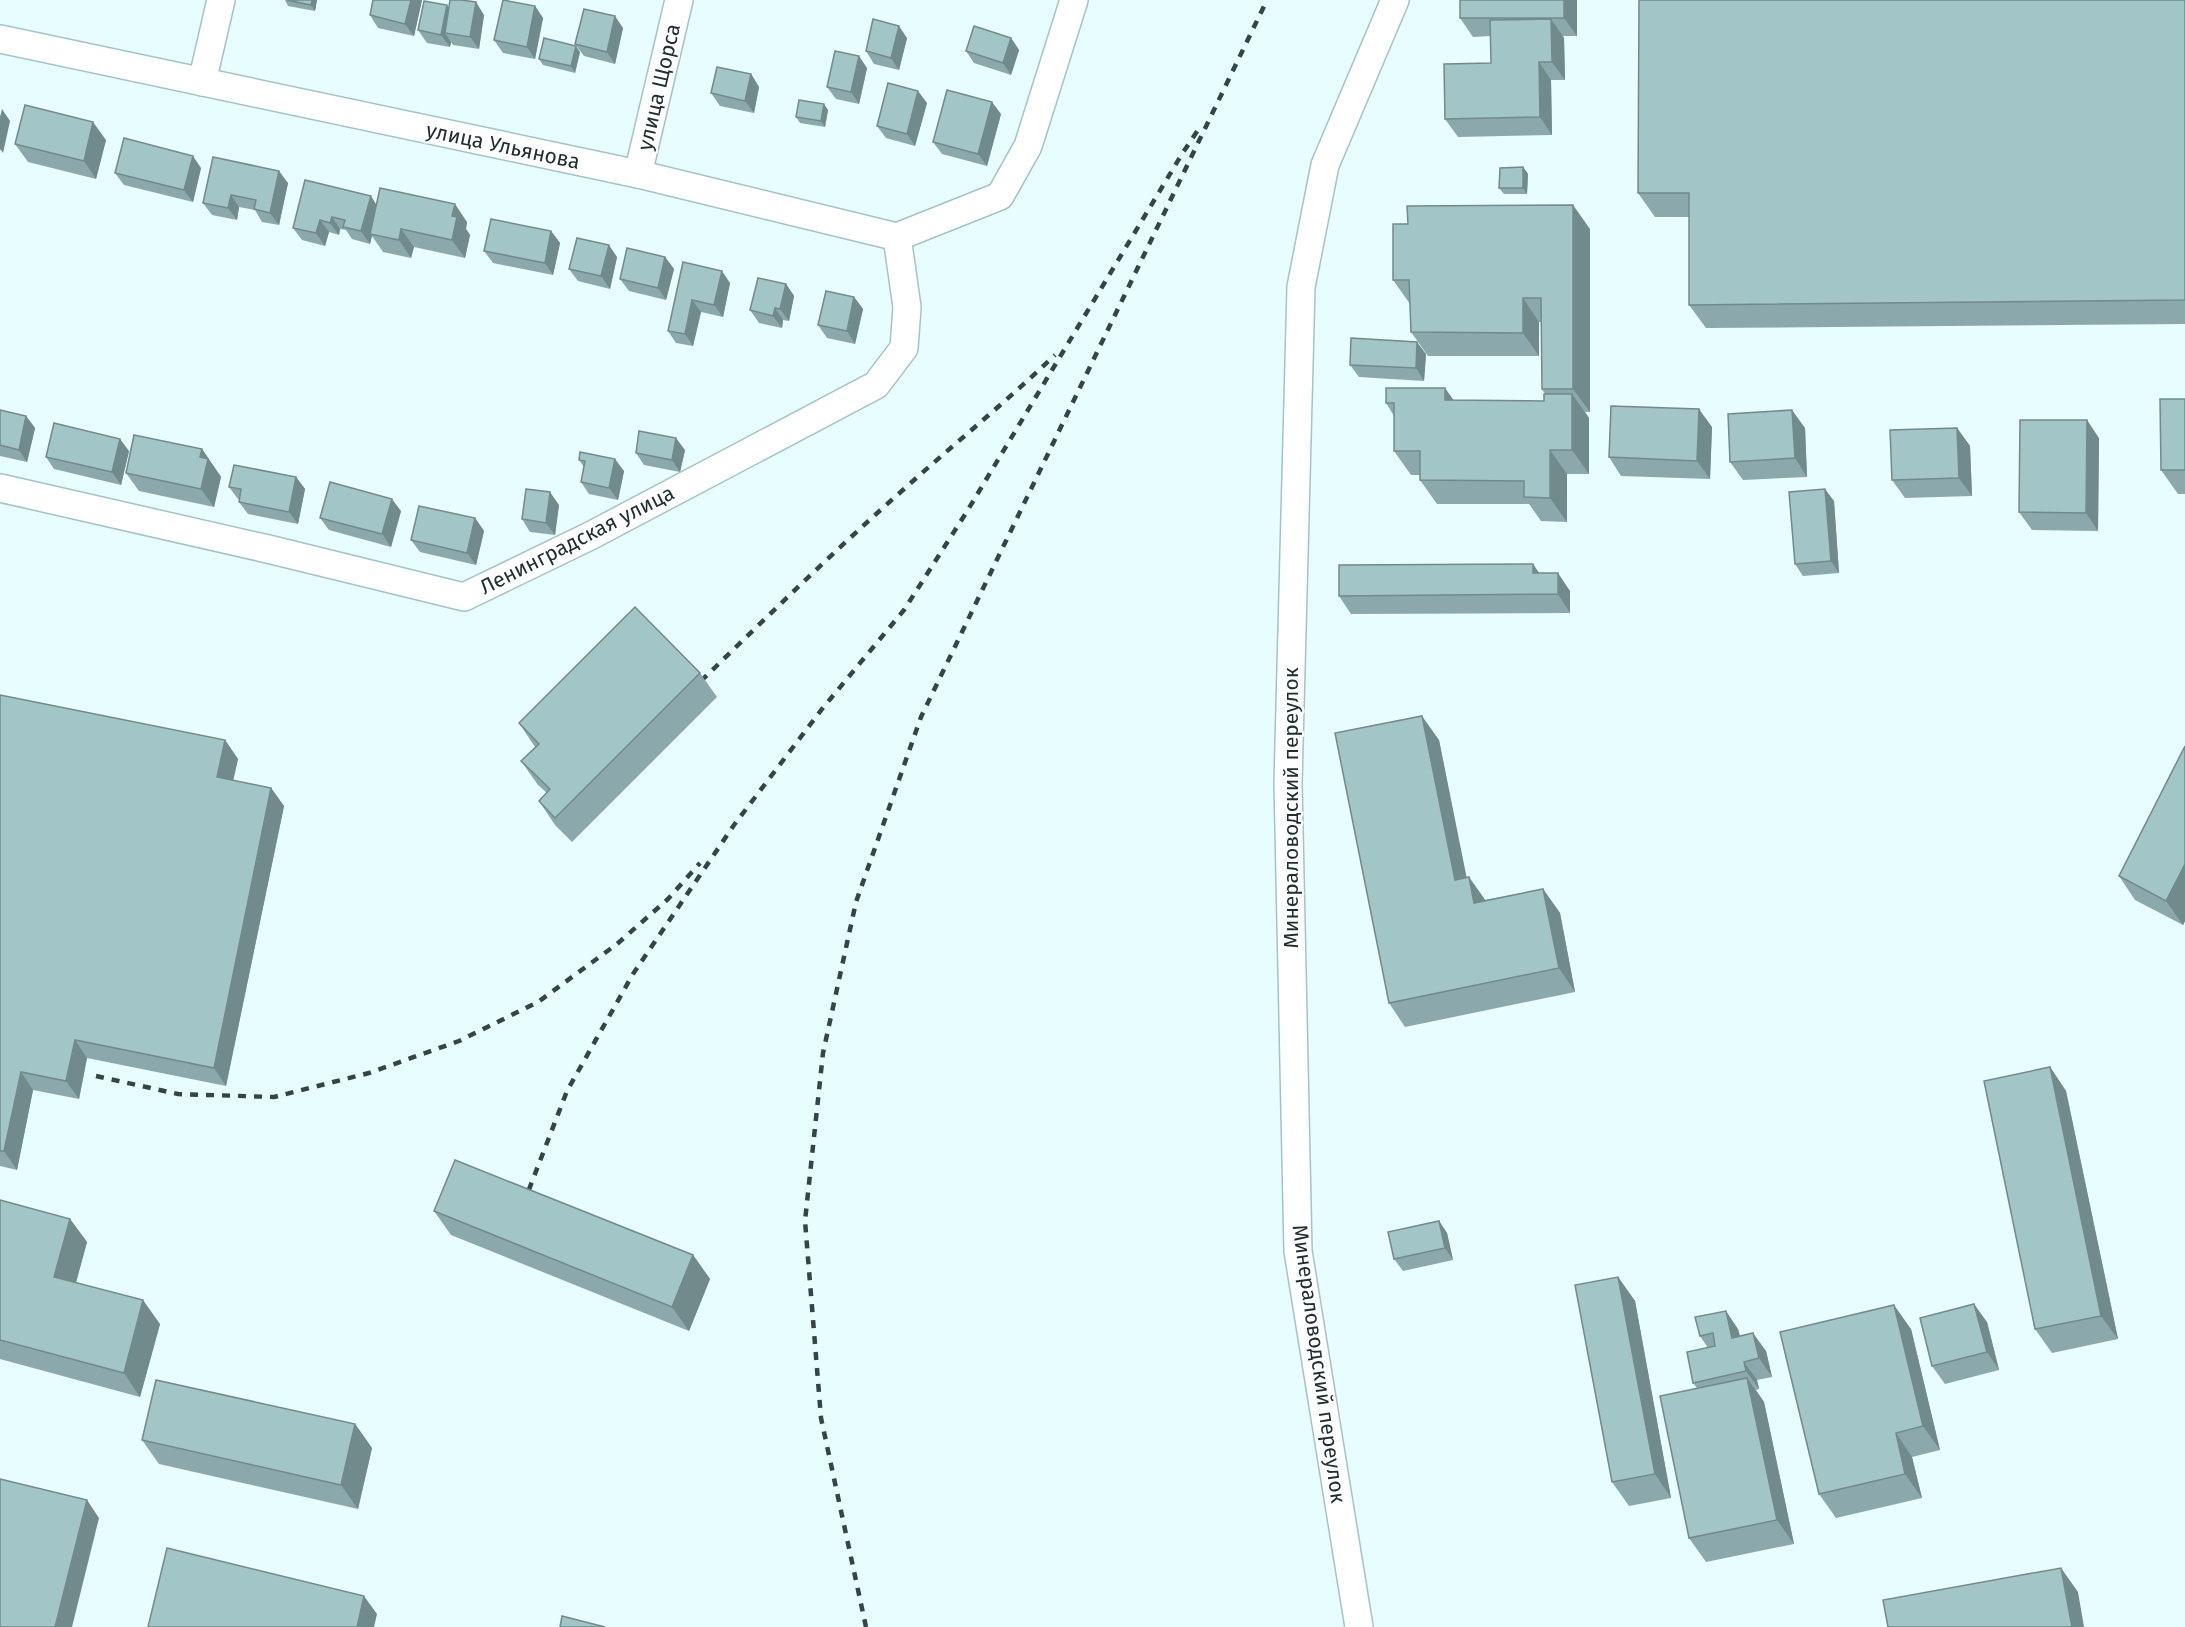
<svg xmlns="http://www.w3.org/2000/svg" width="2185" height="1627" viewBox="0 0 2185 1627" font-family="'Fira Sans',sans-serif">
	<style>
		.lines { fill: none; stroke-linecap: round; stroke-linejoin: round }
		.minor-casing { stroke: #a1c4c7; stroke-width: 30 }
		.minor { stroke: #fff; stroke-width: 27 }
		.rail { stroke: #354445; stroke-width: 4.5; stroke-dasharray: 8 8; stroke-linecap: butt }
		.wall { fill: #8ba9ac }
		.shaded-wall { fill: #718a8c }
		.building { fill: #a2c5c8; stroke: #718a8c; stroke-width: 1.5 }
		.labels { text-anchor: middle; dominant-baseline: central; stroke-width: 4.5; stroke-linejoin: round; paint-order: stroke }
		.street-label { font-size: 21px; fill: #202e2f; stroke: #fff }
	</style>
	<rect width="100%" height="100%" fill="#e7fdff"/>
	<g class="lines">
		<!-- minor casing -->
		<g class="minor-casing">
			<g id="minor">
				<polyline points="0,39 638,174 897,237 1000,196 1028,146 1074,0"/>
				<polyline points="202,82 221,0"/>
				<polyline points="638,174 679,0"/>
				<polyline points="0,488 268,549 464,597 590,536 876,385 904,348 907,307 897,237"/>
				<polyline points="1359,1627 1298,1251 1288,783 1301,287 1325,165 1395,0"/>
			</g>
		</g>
		<!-- minor -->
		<use href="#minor" class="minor"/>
		<!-- rail -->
		<g class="rail">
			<path d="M701 681C768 616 834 551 904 489 954 444 1006 402 1055 355"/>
			<polyline points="96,1076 178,1094 274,1097 369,1073 459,1041 538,1002 617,944 668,899 700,863"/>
			<polyline points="523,1205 567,1091 633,974 734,825 822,709 904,610 966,513 1182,154 1198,130"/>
			<polyline points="866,1627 821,1418 805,1221 823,1053 856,902 921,717 1267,0"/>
		</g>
	</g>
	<!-- wall -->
	<g class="wall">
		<polygon points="285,0 317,0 315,11 288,6"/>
		<polygon points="422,0 414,36 378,28 370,15"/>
		<polygon points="1460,0 1577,0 1577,36 1563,36 1564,38 1565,80 1551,80 1552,135 1458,137 1445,119 1491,63 1491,36 1473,37 1460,18"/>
		<polygon points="2185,0 2185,324 1706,328 1689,305 1689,217 1655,217 1638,193"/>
		<polygon points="535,6 543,18 535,59 503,53 494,40"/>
		<polygon points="448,7 484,15 479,49 453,45 451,42 450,47 427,43 418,30"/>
		<polygon points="623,28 615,64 584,56 575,44"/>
		<polygon points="907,38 899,70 874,64 866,51"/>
		<polygon points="1011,38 1019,50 1011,75 974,63 966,51"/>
		<polygon points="580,52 575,73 543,65 539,59"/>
		<polygon points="867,68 859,104 836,99 827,87"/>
		<polygon points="751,74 759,87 754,113 720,106 711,93"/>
		<polygon points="927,103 915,146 886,138 877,126"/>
		<polygon points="828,110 825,127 800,123 796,117"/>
		<polygon points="1001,114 987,166 942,154 933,142"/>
		<polygon points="106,140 96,179 28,162 15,144"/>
		<polygon points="213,157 288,183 279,225 262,222 255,210 239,207 237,220 212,215 203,203"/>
		<polygon points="1523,167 1528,174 1527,194 1504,194 1499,188"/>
		<polygon points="201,168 193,202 124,185 115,173"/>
		<polygon points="376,205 467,222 466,229 470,235 465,258 414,247 411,258 383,252 372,236 370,244 352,239 346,230 340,229 339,235 329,232 325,246 302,240 293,228"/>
		<polygon points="1590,229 1590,412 1585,412 1589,418 1589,474 1567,474 1567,522 1541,521 1529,504 1437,504 1420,480 1420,475 1411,475 1394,451 1394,416 1386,403 1454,400 1544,401 1545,394 1542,389 1542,322 1539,322 1539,356 1428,356 1411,332 1410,304 1393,280"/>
		<polygon points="551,231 560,243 553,275 493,263 484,251"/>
		<polygon points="617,257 610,289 578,281 569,269"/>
		<polygon points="665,257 674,269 666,300 629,291 620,279"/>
		<polygon points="683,262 730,283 723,317 701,312 693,346 676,343 668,331"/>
		<polygon points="786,284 794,296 789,321 783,320 782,328 759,323 750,310"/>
		<polygon points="854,297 863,309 855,344 827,338 818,325"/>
		<polygon points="1426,354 1424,381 1359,377 1350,365"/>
		<polygon points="2185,399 2185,494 2178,494 2161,470"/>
		<polygon points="0,410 26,416 35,428 27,462 0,456"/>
		<polygon points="1712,427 1710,479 1621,476 1609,457"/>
		<polygon points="1805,428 1807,477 1743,480 1730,462"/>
		<polygon points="1957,428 1970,446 1972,496 1905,498 1892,480"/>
		<polygon points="2099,438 2098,531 2032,530 2019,512"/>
		<polygon points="202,449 221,477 214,507 139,491 126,473"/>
		<polygon points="685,450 680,472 644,465 636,453"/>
		<polygon points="129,451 121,485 54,469 46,457"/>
		<polygon points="580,452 624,471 618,500 589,494 581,482 584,467 579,460"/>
		<polygon points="296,477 305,489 298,524 248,514 239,502 240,500 238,499 229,487"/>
		<polygon points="1834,501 1839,573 1803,576 1795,564"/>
		<polygon points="559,505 555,535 530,532 522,519"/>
		<polygon points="401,511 391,547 329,530 320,518"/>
		<polygon points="475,518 484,531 476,565 420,552 411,540"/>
		<polygon points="1533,564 1539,573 1570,591 1570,613 1351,614 1339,596"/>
		<polygon points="700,673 717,697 572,842 555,825 539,801 547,793 538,785 521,761 535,747 519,723"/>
		<polygon points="0,695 225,740 238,759 233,780 271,788 284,806 226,1086 87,1058 79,1099 33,1090 17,1170 0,1166"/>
		<polygon points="1439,740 1466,878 1485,900 1543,889 1560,913 1575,992 1405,1027 1389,1003"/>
		<polygon points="2185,746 2185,921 2183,925 2135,900 2119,876"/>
		<polygon points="2050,1067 2066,1091 2118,1339 2052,1353 2035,1329"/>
		<polygon points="0,1200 70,1219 87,1242 76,1282 160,1324 140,1397 0,1359"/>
		<polygon points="434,1211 693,1255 710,1279 689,1331 451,1235"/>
		<polygon points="1439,1221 1447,1233 1453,1260 1403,1271 1394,1259"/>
		<polygon points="1618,1277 1635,1301 1671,1498 1629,1506 1612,1482"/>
		<polygon points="1695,1317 1738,1329 1740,1336 1766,1351 1772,1377 1757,1380 1759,1389 1756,1390 1764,1402 1794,1544 1706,1562 1689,1538 1697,1388 1693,1383 1708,1348 1700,1336"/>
		<polygon points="1987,1322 1999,1370 1945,1384 1932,1366"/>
		<polygon points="1911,1329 1940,1450 1912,1457 1922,1498 1836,1518 1819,1494"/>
		<polygon points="355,1424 372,1448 358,1509 159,1464 142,1440"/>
	</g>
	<!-- shaded-wall -->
	<g class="shaded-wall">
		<polygon points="312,0 317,0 315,11 311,5"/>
		<polygon points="411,0 422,0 414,36 405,24"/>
		<polygon points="1564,0 1577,0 1577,36 1564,18"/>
		<polygon points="476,2 484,15 479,49 470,37"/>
		<polygon points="447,5 455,17 445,33 451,42 450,47 441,35"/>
		<polygon points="535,6 543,18 535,59 527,47"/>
		<polygon points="615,16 623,28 615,64 607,52"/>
		<polygon points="1551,19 1564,38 1565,80 1552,62"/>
		<polygon points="899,26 907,38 899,70 891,58"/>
		<polygon points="1011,38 1019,50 1011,75 1003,63"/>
		<polygon points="576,46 580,52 575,73 571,66"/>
		<polygon points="859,56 867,68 859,104 851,92"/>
		<polygon points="1539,62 1551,80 1552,135 1540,117"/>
		<polygon points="751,74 759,87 754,113 745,101"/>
		<polygon points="918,91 927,103 915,146 907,134"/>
		<polygon points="992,102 1001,114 987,166 978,154"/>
		<polygon points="824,104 828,110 825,127 821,121"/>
		<polygon points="2,109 10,121 3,153 0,149 0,117"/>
		<polygon points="93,122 106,140 96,179 84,161"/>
		<polygon points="193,156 201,168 193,202 184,190"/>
		<polygon points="1523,167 1528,174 1527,194 1523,188"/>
		<polygon points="279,171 288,183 279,225 270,213"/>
		<polygon points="231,195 239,207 237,220 228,208"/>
		<polygon points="371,196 379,209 370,234 372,236 370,244 361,231"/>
		<polygon points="455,204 467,222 466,229 470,235 465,258 452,240 452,216"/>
		<polygon points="1573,205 1590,229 1590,412 1573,389"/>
		<polygon points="332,217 340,229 339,235 330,223"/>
		<polygon points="320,220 329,232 325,246 316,233"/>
		<polygon points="401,229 414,247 411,258 399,240"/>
		<polygon points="551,231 560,243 553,275 545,263"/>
		<polygon points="609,245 617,257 610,289 601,276"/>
		<polygon points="665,257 674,269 666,300 658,288"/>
		<polygon points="722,271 730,283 723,317 714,305"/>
		<polygon points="786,284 794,296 789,321 780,309"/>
		<polygon points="854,297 863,309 855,344 847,331"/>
		<polygon points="1523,298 1539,322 1539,356 1523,333"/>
		<polygon points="692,300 701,312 693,346 685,334"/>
		<polygon points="775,308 783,320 782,328 773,316"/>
		<polygon points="1417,342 1426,354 1424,381 1416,368"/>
		<polygon points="1445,388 1462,412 1445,400"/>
		<polygon points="1572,394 1589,418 1589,474 1572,450"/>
		<polygon points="1699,409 1712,427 1710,479 1697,461"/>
		<polygon points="1792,410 1805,428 1807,477 1795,458"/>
		<polygon points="26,416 35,428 27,462 19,450"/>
		<polygon points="2087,420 2099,438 2098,531 2086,513"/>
		<polygon points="1957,428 1970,446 1972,496 1959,478"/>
		<polygon points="676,438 685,450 680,472 672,460"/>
		<polygon points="120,439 129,451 121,485 112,472"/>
		<polygon points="202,449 221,477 214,507 201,489 200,457"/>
		<polygon points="1550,450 1567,474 1567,522 1550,498"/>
		<polygon points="615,459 624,471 618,500 609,488"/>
		<polygon points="296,477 305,489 298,524 289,512"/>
		<polygon points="1825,489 1834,501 1839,573 1831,561"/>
		<polygon points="550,492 559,505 555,535 546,523"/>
		<polygon points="392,499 401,511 391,547 382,534"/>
		<polygon points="475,518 484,531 476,565 467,553"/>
		<polygon points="1533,564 1545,582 1533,573"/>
		<polygon points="1558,573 1570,591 1570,613 1558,594"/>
		<polygon points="1422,716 1439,740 1472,904 1455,880"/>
		<polygon points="225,740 238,759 230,795 217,777"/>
		<polygon points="271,788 284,806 226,1086 214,1068"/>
		<polygon points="2185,864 2185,921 2183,925 2166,901"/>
		<polygon points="1469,877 1486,901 1474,903"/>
		<polygon points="1543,889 1560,913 1575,992 1559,968"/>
		<polygon points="75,1040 87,1058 79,1099 66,1081"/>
		<polygon points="2050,1067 2066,1091 2118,1339 2101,1316"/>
		<polygon points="21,1072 33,1090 17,1170 4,1151"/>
		<polygon points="70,1219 87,1242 71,1301 54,1277"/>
		<polygon points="1439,1221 1447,1233 1453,1260 1445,1248"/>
		<polygon points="693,1255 710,1279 689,1331 672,1307"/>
		<polygon points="1618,1277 1635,1301 1671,1498 1655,1474"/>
		<polygon points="143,1300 160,1324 140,1397 124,1373"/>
		<polygon points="1974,1304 1987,1322 1999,1370 1987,1352"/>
		<polygon points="1894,1305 1911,1329 1940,1450 1923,1426"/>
		<polygon points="1726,1311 1738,1329 1744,1356 1732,1338"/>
		<polygon points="1753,1333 1766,1351 1772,1377 1759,1358"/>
		<polygon points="1744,1362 1757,1380 1759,1389 1746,1371"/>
		<polygon points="1747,1378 1764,1402 1794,1544 1777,1520"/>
		<polygon points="355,1424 372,1448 358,1509 341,1485"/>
		<polygon points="1896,1433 1912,1457 1922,1498 1905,1474"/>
		<polygon points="87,1500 99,1518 72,1627 55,1627"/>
		<polygon points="2061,1568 2078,1592 2084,1627 2072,1627"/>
		<polygon points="364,1596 377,1614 374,1627 357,1627"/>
	</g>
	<!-- building -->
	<g class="building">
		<polygon points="287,0 312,0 311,5"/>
		<polygon points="373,0 411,0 405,24 370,15"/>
		<polygon points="450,0 461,0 476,2 470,37 445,33"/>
		<polygon points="503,0 535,6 527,47 494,40"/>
		<rect x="1460" y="0" width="104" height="18"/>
		<polygon points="1639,0 2185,0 2185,300 1689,305 1689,193 1638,193"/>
		<polygon points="424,1 447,5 441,35 418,30"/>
		<polygon points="584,9 615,16 607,52 575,44"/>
		<polygon points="873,19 899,26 891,58 866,51"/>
		<polygon points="1551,19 1552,62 1539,62 1540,117 1445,119 1444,64 1491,63 1490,20"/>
		<polygon points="974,26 1011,38 1003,63 966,51"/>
		<polygon points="544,38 576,46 571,66 539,59"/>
		<polygon points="835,51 859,56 851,92 827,87"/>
		<polygon points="717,67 751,74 745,101 711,93"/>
		<polygon points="888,83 918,91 907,134 877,126"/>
		<polygon points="947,90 992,102 978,154 933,142"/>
		<polygon points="799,100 824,104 821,121 796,117"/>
		<polygon points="25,105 93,122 84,161 15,144"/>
		<polygon points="124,138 193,156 184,190 115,173"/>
		<polygon points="213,157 279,171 270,213 254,209 256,200 231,195 228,208 203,203"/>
		<polygon points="1523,167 1523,188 1499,188 1500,168"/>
		<polygon points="305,180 371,196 361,231 343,227 345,220 332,217 330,223 320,220 316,233 293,228"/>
		<polygon points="380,188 455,204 452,216 457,217 452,240 401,229 399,240 370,234"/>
		<polygon points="1573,205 1573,389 1542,389 1541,298 1523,298 1523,333 1411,332 1409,280 1393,280 1393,224 1408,224 1407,206"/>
		<polygon points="491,219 551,231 545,263 484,251"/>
		<polygon points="577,238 609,245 601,276 569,269"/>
		<polygon points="627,248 665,257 658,288 620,279"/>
		<polygon points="683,262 722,271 714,305 692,300 685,334 668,331"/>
		<polygon points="758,278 786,284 780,309 775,308 773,316 750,310"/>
		<polygon points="826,291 854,297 847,331 818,325"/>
		<polygon points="1351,338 1417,342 1416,368 1350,365"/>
		<polygon points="1386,388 1445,388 1445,400 1544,401 1544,394 1572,394 1572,450 1550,450 1550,498 1524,497 1524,481 1420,480 1420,451 1394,451 1394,403 1386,403"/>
		<polygon points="2160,399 2185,399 2185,470 2161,470"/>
		<polygon points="1611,406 1699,409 1697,461 1609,457"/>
		<polygon points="0,410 26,416 19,450 0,445"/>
		<polygon points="1792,410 1795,458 1730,462 1728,414"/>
		<polygon points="2020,420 2087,420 2086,513 2019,512"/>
		<polygon points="54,423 120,439 112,472 46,457"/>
		<polygon points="1957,428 1959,478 1892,480 1890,430"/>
		<polygon points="639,431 676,438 672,460 636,453"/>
		<polygon points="134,435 202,449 200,457 208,459 201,489 126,473"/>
		<polygon points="580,452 615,459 609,488 581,482 585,461 579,460"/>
		<polygon points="234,465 296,477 289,512 239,502 241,489 229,487"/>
		<polygon points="330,482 392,499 382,534 320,518"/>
		<polygon points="526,489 550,492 546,523 522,519"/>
		<polygon points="1825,489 1831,561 1795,564 1789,492"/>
		<polygon points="419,506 475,518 467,553 411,540"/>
		<polygon points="1533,564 1533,573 1558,573 1558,594 1339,596 1339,565"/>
		<polygon points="635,607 700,673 555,818 539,801 550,789 521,761 539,744 519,723"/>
		<polygon points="0,695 225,740 217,777 271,788 214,1068 75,1040 66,1081 21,1072 4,1151 0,1151"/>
		<polygon points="1422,716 1455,880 1469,877 1474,903 1543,889 1559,968 1389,1003 1335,733"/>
		<polygon points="2185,746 2185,864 2166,901 2119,876"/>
		<polygon points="2050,1067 2101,1316 2035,1329 1984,1081"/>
		<polygon points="455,1160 693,1255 672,1307 434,1211"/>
		<polygon points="0,1200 70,1219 54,1277 143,1300 124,1373 0,1340"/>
		<polygon points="1439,1221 1445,1248 1394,1259 1388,1232"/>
		<polygon points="1618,1277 1655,1474 1612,1482 1575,1285"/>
		<polygon points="1974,1304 1987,1352 1932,1366 1920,1318"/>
		<polygon points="1894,1305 1923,1426 1896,1433 1905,1474 1819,1494 1780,1332"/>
		<polygon points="1726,1311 1732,1338 1753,1333 1759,1358 1744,1362 1746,1371 1693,1383 1687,1352 1715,1346 1713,1333 1700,1336 1695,1317"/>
		<polygon points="1747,1378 1777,1520 1689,1538 1660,1396"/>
		<polygon points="156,1380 355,1424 341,1485 142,1440"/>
		<polygon points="0,1479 87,1500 55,1627 0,1627"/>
		<polygon points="167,1548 364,1596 357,1627 148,1627"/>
		<polygon points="2061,1568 2072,1627 1888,1627 1883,1600"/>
		<polygon points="562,1616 605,1627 560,1627"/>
	</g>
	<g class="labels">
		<!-- street labels -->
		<g class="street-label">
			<text transform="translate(659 87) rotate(-77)">улица Щорса</text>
			<text transform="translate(503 146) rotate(12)">улица Ульянова</text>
			<text transform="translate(577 540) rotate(-27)">Ленинградская улица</text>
			<text transform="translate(1291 808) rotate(-90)">Минераловодский переулок</text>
			<text transform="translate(1319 1364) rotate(82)">Минераловодский переулок</text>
		</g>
	</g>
</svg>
